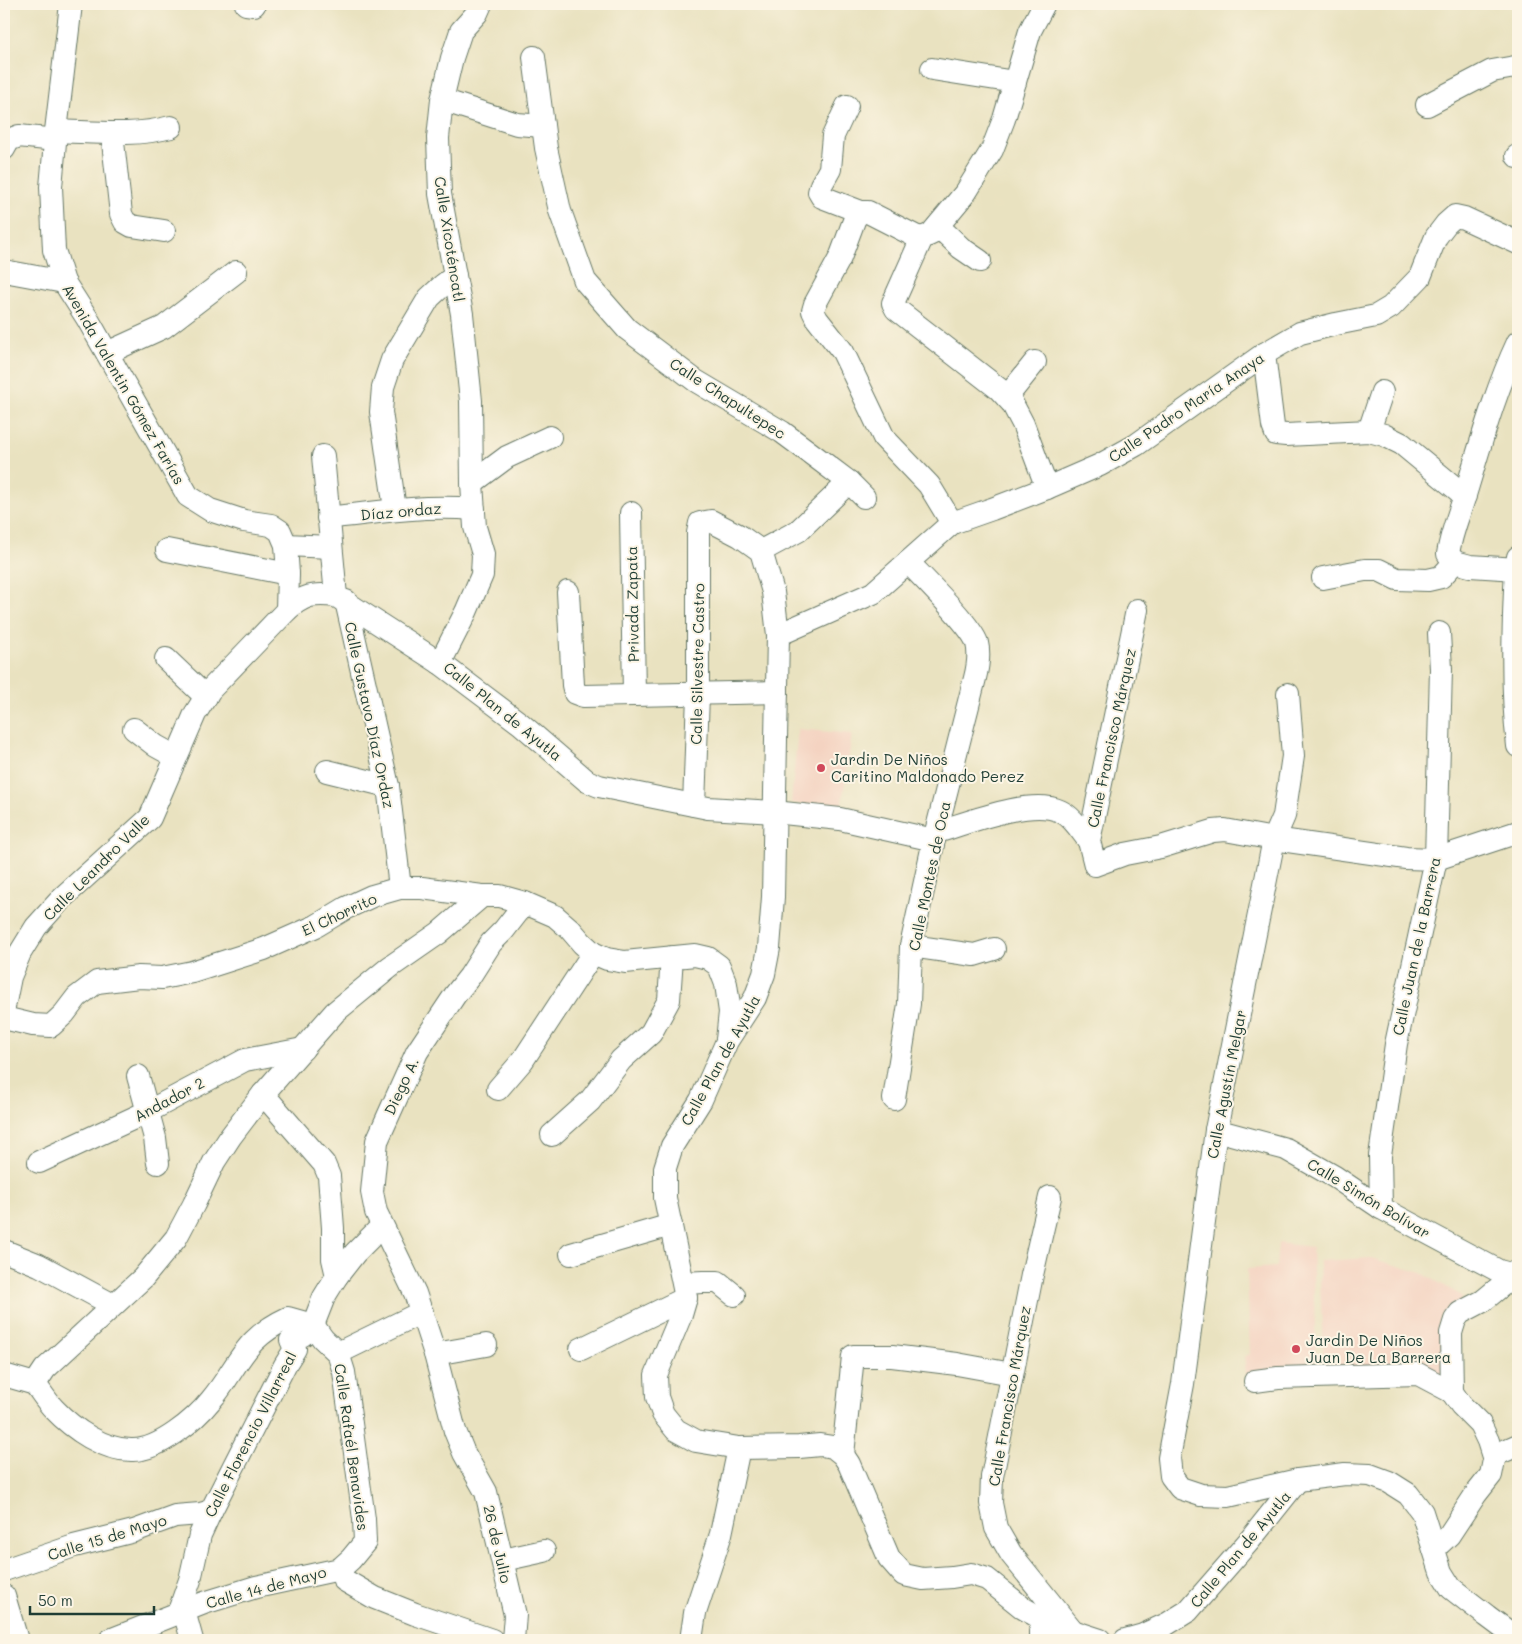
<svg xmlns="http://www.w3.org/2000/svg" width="1522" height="1644" viewBox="0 0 1522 1644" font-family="Mali,sans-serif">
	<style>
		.built { fill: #f4d3c1 }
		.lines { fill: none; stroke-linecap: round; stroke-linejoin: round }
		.minor-casing { stroke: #667765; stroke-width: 24 }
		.minor { stroke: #fff; stroke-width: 22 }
		.poi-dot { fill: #d1495b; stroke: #fcf5e5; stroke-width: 2 }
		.labels { text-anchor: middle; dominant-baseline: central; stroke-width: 4; stroke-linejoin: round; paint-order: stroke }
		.street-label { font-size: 15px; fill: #1f3d34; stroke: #fcf5e5 }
		.poi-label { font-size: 15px; fill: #1f3d34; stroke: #fcf5e5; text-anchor: start }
	</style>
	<rect width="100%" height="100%" fill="#fcf5e5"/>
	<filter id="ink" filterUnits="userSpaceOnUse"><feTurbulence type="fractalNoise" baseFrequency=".02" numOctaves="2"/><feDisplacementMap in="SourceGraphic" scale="10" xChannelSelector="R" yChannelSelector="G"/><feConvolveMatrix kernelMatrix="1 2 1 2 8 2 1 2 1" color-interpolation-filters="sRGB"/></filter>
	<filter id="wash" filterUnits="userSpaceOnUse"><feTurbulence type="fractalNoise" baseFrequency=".0096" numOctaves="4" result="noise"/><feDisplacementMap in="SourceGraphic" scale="20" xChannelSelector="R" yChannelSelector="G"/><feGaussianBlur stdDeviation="1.12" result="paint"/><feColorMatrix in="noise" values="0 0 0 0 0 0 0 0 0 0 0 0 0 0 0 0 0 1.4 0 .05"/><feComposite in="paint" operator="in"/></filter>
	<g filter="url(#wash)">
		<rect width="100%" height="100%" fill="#e9e2c0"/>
		<!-- built -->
		<g class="built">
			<polygon points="798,729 852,734 841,809 791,803"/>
			<polygon points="1278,1243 1312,1247 1317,1376 1247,1381 1244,1357 1250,1354 1247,1271 1248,1269 1276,1267"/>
			<polygon points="1371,1258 1422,1273 1462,1296 1450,1385 1324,1373 1319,1261"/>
		</g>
	</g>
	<g filter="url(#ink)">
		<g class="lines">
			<!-- minor casing -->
			<g class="minor-casing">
				<g id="minor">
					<polyline points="71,4 56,131 51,187 54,250 64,282 87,318 188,496 210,510 244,521 271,525 280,531 286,545 288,574 287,610"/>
					<polyline points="246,4 254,5"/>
					<polyline points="534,57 546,148 560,211 585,281 627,329 696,381 782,432 817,458 849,482 864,497"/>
					<polyline points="932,69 1015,82"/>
					<polyline points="442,100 517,124 543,126"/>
					<polyline points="1427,105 1492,71 1515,67 1518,67"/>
					<polyline points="847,106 833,136 830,169 821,185 819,192 822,197 861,212 868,212 915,236 922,238"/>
					<path d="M56 131C95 132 133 137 171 127"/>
					<polyline points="112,133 121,214 125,222 132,226 164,231"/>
					<polyline points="4,149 9,140 19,136 55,140"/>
					<polyline points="1517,156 1518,157"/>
					<polyline points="861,212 855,218 840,258 815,304 813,311 817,319 843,352 884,438 929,485 952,523"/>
					<polyline points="938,226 961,248 980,261"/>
					<polyline points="922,238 893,303 896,309 999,389 1012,403 1023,424 1047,488"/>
					<polyline points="922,238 931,234 966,192 992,150 1004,119 1030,31 1044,4"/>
					<polyline points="4,271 64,282"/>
					<path d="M1518 342C1495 391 1481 443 1465 495 1459 515 1451 533 1448 554L1455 562 1470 566 1518 569"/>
					<polyline points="107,353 164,327 236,272"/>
					<polyline points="1264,354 1273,426 1276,434 1286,435 1369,431 1384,435 1402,444 1465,496"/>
					<polyline points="1007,397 1035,362"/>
					<polyline points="1369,431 1382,392"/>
					<polyline points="323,456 336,596"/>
					<polyline points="472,483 507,457 550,437"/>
					<polyline points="395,509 381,412 383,387 392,360 429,298 443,285 455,276"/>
					<polyline points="631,513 634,695"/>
					<path d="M328 518C377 512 424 505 474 509"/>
					<polyline points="286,545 331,547"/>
					<polyline points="167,550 288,574"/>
					<polyline points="761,551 798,531 849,482"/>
					<path d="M1518 557 1516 568C1513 628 1511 687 1518 746"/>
					<polyline points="1323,578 1365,570 1379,570 1397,579 1428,580 1441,577 1455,562"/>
					<polyline points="568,592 573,685 575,693 583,696 777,692"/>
					<polyline points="346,601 388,786 400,888"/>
					<polyline points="1137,610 1089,841 1095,865 1125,854 1161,847 1213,831 1225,830 1274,839 1406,858 1436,859 1518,832"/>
					<polyline points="778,635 873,593 952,523 992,509 1047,488 1100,465 1136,445 1264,354 1300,333 1336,324 1376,316 1391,307 1420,277 1436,237 1446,224 1455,216 1464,218 1518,243"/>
					<polyline points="166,659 206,697"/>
					<polyline points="440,663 466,612 482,575 483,554 475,527 472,483 471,401 462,314 440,194 438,138 442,100 452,58 461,31 477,13 481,4"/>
					<polyline points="1288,694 1293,756 1284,816 1274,839 1216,1130 1183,1384 1169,1458 1171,1476 1180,1488 1201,1495 1228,1496 1298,1480 1345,1474 1370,1475 1389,1482 1408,1494 1422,1512 1441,1572 1451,1588 1487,1616 1518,1639"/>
					<polyline points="134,729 156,746 176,757"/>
					<polyline points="327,771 388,786"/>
					<polyline points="694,805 698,695 698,533 700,523 711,521 740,536 761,551 773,592 778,635 773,897 769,948 764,974 755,998 727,1041 701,1100 672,1146 665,1168 665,1198 686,1298 681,1315 656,1375 657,1397 663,1414 676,1430 696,1441 739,1448 799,1447 820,1445 833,1447 843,1455 849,1464 889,1558 904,1575 923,1579 952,1577 971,1574 987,1579 1023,1608 1051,1624 1100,1640"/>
					<path d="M937 832C967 823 1031 797 1060 811 1073 817 1080 830 1089 841"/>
					<polyline points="911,946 974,955 994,949"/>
					<path d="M4 1007 10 977 20 953 36 927 63 897 150 818 195 714 210 690 287 610C304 595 313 593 336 596L440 663 521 724 587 781 599 786 708 808 774 812 840 819 934 840"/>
					<polyline points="4,1018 33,1025 51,1026 64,1014 77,997 97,982 139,977 162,978 192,972 264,949 316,926 346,908 372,896 400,888 422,888 482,896 500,896 525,903 555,916 570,929 582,943 593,953 607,959 625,962 695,955 708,958 719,966 726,984 730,1012 727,1040"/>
					<polyline points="138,1076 155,1138 158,1163"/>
					<polyline points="498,1089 523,1060 593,953"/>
					<polyline points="263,1094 324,1164 329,1176 333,1228 333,1259 337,1276"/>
					<path d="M894 1099 909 1004 911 946 934 840 975 678C978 666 980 655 977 643 972 626 923 578 908 562"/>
					<polyline points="1216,1130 1286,1149 1335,1177 1381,1208 1499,1271 1514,1275"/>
					<polyline points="552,1135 590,1101 621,1060 651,1033 669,1000 672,957"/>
					<polyline points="39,1162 149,1111 245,1060 303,1049"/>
					<polyline points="1050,1197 1032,1275 992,1477 991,1503 996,1528 1011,1554 1073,1631"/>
					<polyline points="1381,1208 1380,1156 1396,1044 1436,859 1441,669 1439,633"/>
					<polyline points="4,1251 39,1265 113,1305"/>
					<polyline points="571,1254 671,1225"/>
					<polyline points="684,1283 703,1282 718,1282 734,1295"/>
					<polyline points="581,1349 686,1298"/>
					<polyline points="338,1353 422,1312"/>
					<polyline points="435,1354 486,1345"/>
					<polyline points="4,1375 35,1384"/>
					<polyline points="1255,1381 1278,1378 1418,1374 1452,1392"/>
					<path d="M35 1384C41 1392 47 1402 54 1409 73 1429 104 1451 133 1450 159 1450 195 1420 211 1400 227 1382 237 1358 254 1341 264 1331 275 1324 288 1318L313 1325 323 1339 338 1353 344 1372 364 1519 365 1542 351 1559 340 1569 256 1587 204 1603 110 1640"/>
					<polyline points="35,1384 45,1369 143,1278 176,1238 194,1204 214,1162 231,1136 263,1094 335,1012 390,967 439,933 482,896"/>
					<polyline points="1452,1392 1451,1333 1455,1320 1460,1313 1483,1301 1518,1272"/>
					<polyline points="843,1455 853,1356 892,1356 957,1364 1012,1374"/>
					<polyline points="1493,1456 1518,1445"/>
					<polyline points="1434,1549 1449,1535 1476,1494 1491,1475 1494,1460 1488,1441 1480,1424 1461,1405 1452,1392"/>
					<polyline points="503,1560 544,1551"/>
					<polyline points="340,1569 344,1580 375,1598 415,1614 492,1640"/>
					<polyline points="4,1570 74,1546 134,1531 175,1516 200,1514 211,1511"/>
					<polyline points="4,1596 17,1640"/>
					<polyline points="184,1611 192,1640"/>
					<polyline points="178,1614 190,1580 200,1535 211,1511 285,1365 295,1349 291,1340 303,1335 313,1325 324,1297 337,1276 355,1253 382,1226"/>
					<polyline points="513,1640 515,1615 486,1492 464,1453 455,1431 435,1354 415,1293 376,1212 372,1192 377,1141 417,1052 455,995 470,976 491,943 504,930 525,903"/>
					<polyline points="691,1640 695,1613 721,1534 739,1448"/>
					<polyline points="1040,1640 1040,1632 1044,1620"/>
					<polyline points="1125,1640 1143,1635 1167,1624 1188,1611 1250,1540 1298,1480"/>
				</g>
			</g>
			<!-- minor -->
			<use href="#minor" class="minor"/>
		</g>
	</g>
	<!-- markers -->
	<g class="poi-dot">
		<circle cx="821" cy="768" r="5"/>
		<circle cx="1296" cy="1349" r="5"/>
	</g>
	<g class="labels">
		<!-- street labels -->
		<g class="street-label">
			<text transform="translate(450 239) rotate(81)">Calle Xicoténcatl</text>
			<text transform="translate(124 384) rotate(60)">Avenida Valentin Gómez Farías</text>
			<text transform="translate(728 398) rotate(33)">Calle Chapultepec</text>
			<text transform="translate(1186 407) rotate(-34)">Calle Padro María Anaya</text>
			<text transform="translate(401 511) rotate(-5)">Díaz ordaz</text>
			<text transform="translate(632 604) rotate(-91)">Privada Zapata</text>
			<text transform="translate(697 664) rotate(-89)">Calle Silvestre Castro</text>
			<text transform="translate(503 711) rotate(39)">Calle Plan de Ayutla</text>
			<text transform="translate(370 715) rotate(78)">Calle Gustavo Díaz Ordaz</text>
			<text transform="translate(1111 738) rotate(-78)">Calle Francisco Márquez</text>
			<text transform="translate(96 867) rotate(-45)">Calle Leandro Valle</text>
			<text transform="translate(929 876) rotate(-78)">Calle Montes de Oca</text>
			<text transform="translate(339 914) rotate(-25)">El Chorrito</text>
			<text transform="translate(1416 946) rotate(-78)">Calle Juan de la Barrera</text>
			<text transform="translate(720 1060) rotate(-61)">Calle Plan de Ayutla</text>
			<text transform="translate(1226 1084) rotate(-79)">Calle Agustín Melgar</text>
			<text transform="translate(401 1086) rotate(-65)">Diego A.</text>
			<text transform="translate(169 1099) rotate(-28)">Andador 2</text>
			<text transform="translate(1369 1198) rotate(31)">Calle Simón Bolívar</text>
			<text transform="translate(1009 1396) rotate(-80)">Calle Francisco Márquez</text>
			<text transform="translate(250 1434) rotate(-63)">Calle Florencio Villarreal</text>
			<text transform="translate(352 1447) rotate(82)">Calle Rafaél Benavides</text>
			<text transform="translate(107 1537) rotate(-17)">Calle 15 de Mayo</text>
			<text transform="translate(498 1544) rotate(77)">26 de Julio</text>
			<text transform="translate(1240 1549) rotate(-50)">Calle Plan de Ayutla</text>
			<text transform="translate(266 1587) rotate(-15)">Calle 14 de Mayo</text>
		</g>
		<!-- poi labels -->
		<g class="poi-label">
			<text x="831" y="759">Jardin De Niños<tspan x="831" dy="17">Caritino Maldonado Perez</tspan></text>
			<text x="1306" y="1340">Jardin De Niños<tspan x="1306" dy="17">Juan De La Barrera</tspan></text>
		</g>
	</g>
	<!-- margin -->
	<rect width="1522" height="1644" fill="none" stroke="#fcf5e5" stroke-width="20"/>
	<!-- scale -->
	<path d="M30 1606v8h124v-8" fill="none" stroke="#1f3d34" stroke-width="2.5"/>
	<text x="38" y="1606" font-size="15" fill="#1f3d34" stroke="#fcf5e5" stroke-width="4" paint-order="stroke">50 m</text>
</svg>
